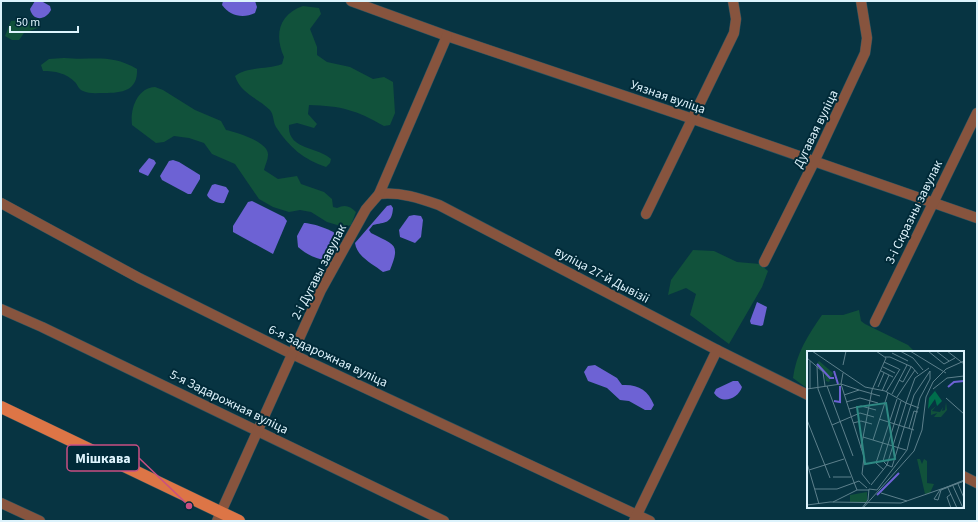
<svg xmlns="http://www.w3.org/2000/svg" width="978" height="522" viewBox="0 0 978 522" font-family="'Source Sans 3',sans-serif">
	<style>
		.green { fill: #11523b }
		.water { fill: #6d62d4 }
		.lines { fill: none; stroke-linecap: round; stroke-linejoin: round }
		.minor-casing { stroke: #295360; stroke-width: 11 }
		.major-casing { stroke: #295360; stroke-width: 13 }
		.minor { stroke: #87543e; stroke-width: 10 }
		.major { stroke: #dd7546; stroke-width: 12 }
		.labels { text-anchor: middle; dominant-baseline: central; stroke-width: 4; stroke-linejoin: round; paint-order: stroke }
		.street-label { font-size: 13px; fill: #ddf3fc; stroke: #002a38 }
		.inset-river { fill: none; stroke: #6d62d4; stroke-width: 2 }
		.inset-road { fill: none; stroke: #5d808c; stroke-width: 1 }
		.view { fill: #2e8983; fill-opacity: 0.15; stroke: #2e8983; stroke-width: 2 }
		.inset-edge { fill: none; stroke: #ddf3fc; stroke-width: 2 }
		.leader { fill: none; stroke: #c94f83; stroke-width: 1.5 }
		.callout-dot { fill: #c94f83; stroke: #002a38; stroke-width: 1.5 }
		.callout { fill: #002a38; stroke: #c94f83; stroke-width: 1.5 }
		.callout-label { font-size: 14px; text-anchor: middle; font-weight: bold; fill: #ddf3fc }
	</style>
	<rect width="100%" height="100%" fill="#073442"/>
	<!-- green -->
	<g class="green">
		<path d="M303 6 319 8 321 14 310 29 317 47V55L327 62 350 67 373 79 384 77 393 82 395 113 390 125 384 126C356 110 342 106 309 105L308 114 317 124 314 128 297 123 289 125C287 150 319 147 331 159L330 163 326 167C304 160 289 147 276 127 273 122 274 115 270 110 258 98 241 94 235 76 248 66 267 70 282 64L284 57C274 35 279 14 303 6Z"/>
		<polygon points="21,20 38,23 40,27 24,33 19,40 12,40 5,36 11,21"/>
		<path d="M64 58C94 61 109 53 137 69 138 91 122 93 104 93 97 93 89 94 83 91 78 89 78 85 75 82 66 73 55 71 43 71L41 65 49 59Z"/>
		<path d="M155 87 163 90 195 110 221 121 226 130C236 132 269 142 268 155 268 160 265 165 264 170L278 179 297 176 301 184 324 192 332 199 333 207 337 208C345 204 350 206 356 212L351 225 344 227 327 222 311 212 300 210 289 212 273 207 259 199 235 164 212 154 204 143 189 138 174 136 164 142 156 143 132 125C130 109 137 88 155 87Z"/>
		<polygon points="693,250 714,251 737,262 760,264 768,271 762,287 729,344 690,315 696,294 686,288 668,295 671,280"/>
		<path d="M859 310 861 321 865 324 908 345 915 352H808V389L793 378C796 354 808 335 822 315H843Z"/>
	</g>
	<!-- water -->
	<g class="water">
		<path d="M35 1 43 2 50 6 51 10C46 20 33 22 30 9Z"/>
		<path d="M223 1H255L257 7 255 13C243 19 230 16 222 5Z"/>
		<polygon points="149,158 154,160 156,163 148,176 139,172 139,170"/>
		<polygon points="173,160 179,162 200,175 200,179 191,194 188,194 162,180 160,176 169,161"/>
		<path d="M215 184 226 187 229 191 224 203C219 204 209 200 207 195L212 185Z"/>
		<polygon points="252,201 284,217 287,221 273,254 233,232 233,226 248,202"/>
		<path d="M391 205 393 208C392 224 385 222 373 225L369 230 371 233C394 245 401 243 390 270L383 272C373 264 357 257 355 243L387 206Z"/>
		<polygon points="414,215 421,216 423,220 421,237 415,243 400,237 399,230 409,216"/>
		<path d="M304 223C311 223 336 230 338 237 339 241 338 245 336 249 333 255 332 257 327 261 315 258 307 255 298 247L297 236Z"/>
		<polygon points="757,302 767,307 763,325 761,326 751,324 750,321"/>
		<path d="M595 365 617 378 622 385C638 384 648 390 654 405L651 410H645L629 401 620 400 607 388 588 381 584 372 588 366Z"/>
		<path d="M733 381H738L742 387C738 399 722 405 714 393L716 389Z"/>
	</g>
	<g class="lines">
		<!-- minor casing -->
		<g class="minor-casing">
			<g id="minor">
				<polyline points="351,1 447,36 693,119 977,218"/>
				<path d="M379 194C401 192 419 198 439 205L717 350 808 395"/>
				<polyline points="1,203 139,278 292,354 650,521"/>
				<polyline points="646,214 734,33 736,19 733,1"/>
				<polyline points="764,262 814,162 865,53 867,38 861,1"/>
				<polyline points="1,309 42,327 444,521"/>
				<polyline points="875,322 977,113"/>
				<polyline points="963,476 977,483"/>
				<polyline points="1,503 40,521"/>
				<polyline points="217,521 321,290 366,209 379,194 447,36"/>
				<polyline points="634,521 717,350"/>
			</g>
		</g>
		<!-- major casing -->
		<g class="major-casing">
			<polyline id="major" points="1,407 239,521"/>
		</g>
		<!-- minor -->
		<use href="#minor" class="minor"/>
		<!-- major -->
		<use href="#major" class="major"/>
	</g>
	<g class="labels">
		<!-- street labels -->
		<g class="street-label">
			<text transform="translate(668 97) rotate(19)">Уязная вуліца</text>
			<text transform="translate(816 129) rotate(-64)">Дугавая вуліца</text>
			<text transform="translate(914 212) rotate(-64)">3-і Скразны завулак</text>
			<text transform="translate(319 272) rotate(-63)">2-і Дугавы завулак</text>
			<text transform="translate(602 275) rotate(28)">вуліца 27-й Дывізіі</text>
			<text transform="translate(328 356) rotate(25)">6-я Задарожная вуліца</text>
			<text transform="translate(229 402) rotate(26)">5-я Задарожная вуліца</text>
		</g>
	</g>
	<!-- overview -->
	<g transform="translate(807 351)">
		<rect width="157" height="157" fill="#073442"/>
		<path d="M12 10 26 22 22 31 19 30 17 20 9 14ZM139 51 140 59 134 66H127L130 62 124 64V59L129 55 125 60 133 61 136 56 135 60 138 59ZM110 108H113L115 113 117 108 120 110V132L127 133 123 142 118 143ZM60 141V151H43V144Z" fill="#11523b"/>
		<path d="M132 35 128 40 135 50 130 55 128 48 121 58 122 47Z" fill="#006e4c"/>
		<path class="inset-river" d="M10 13 23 27H27M27 20 31 33M141 36 147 31 157 30M27 50 33 51V35M70 144 92 122"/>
		<path class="inset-road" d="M5 0 58 36 78 40 99 52 80 114 64 134M93 0 106 7 116 19M103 0 139 22M121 0 137 13 148 7M129 0 142 10M140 0 157 13M85 2 101 10M78 6H83L105 16 111 23M0 7 16 21 18 35M3 10V37M77 11 92 18M36 14 39 0M10 15 11 38 50 139M76 16 88 22M74 20 86 26M36 22 34 33 57 106 55 123 63 133M92 29 96 31 104 16M20 35 46 105M71 36 77 22M0 38 34 33 52 39M126 38 140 27 157 25M65 39 79 7 69 0M75 40 82 24M79 41 93 18M85 43 100 14M37 44 52 39 73 45M90 46 108 19M139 47 157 63M39 51 53 47 71 52M112 57 99 52 108 27 122 17M42 58 54 55 69 59M72 68 107 79M0 69 23 127M46 72 54 70 65 73M25 74 53 62 67 66M102 77 107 60 111 61M56 86 99 99M66 89 81 42M54 97 65 39M0 112 12 153M80 114 85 116 107 44 123 20M80 114 76 110 94 50M2 119 37 108M77 119 69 112 90 48M26 126H44M157 129 133 139 127 148 131 149 134 139 157 130M151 133 157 147M146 135 156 157M141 137 150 157M8 138H30L52 130 60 137M62 138 70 139 100 99 113 47 123 28V20M74 142 100 150M144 143 140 146 144 157M26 151 50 139H62M0 154 23 151 94 152 157 130M55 157 61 149 62 138M56 157 107 100 115 79 119 46 126 31 139 18 157 10"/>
		<path class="view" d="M79 52 88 108 58 113 50 56Z"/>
		<rect width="157" height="157" class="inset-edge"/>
	</g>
	<!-- callouts -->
	<path class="leader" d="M189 506L139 458"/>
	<circle class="callout-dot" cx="189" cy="506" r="4"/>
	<rect class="callout" x="67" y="445" width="72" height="26" rx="4"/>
	<g class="callout-label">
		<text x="103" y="463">Мішкава</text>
	</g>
	<!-- border -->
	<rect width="978" height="522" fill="none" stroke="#ddf3fc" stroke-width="4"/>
	<!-- scale -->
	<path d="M10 26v6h68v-6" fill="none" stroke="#ddf3fc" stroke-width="2"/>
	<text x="16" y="26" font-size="12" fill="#ddf3fc" stroke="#002a38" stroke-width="3" paint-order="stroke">50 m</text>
</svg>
